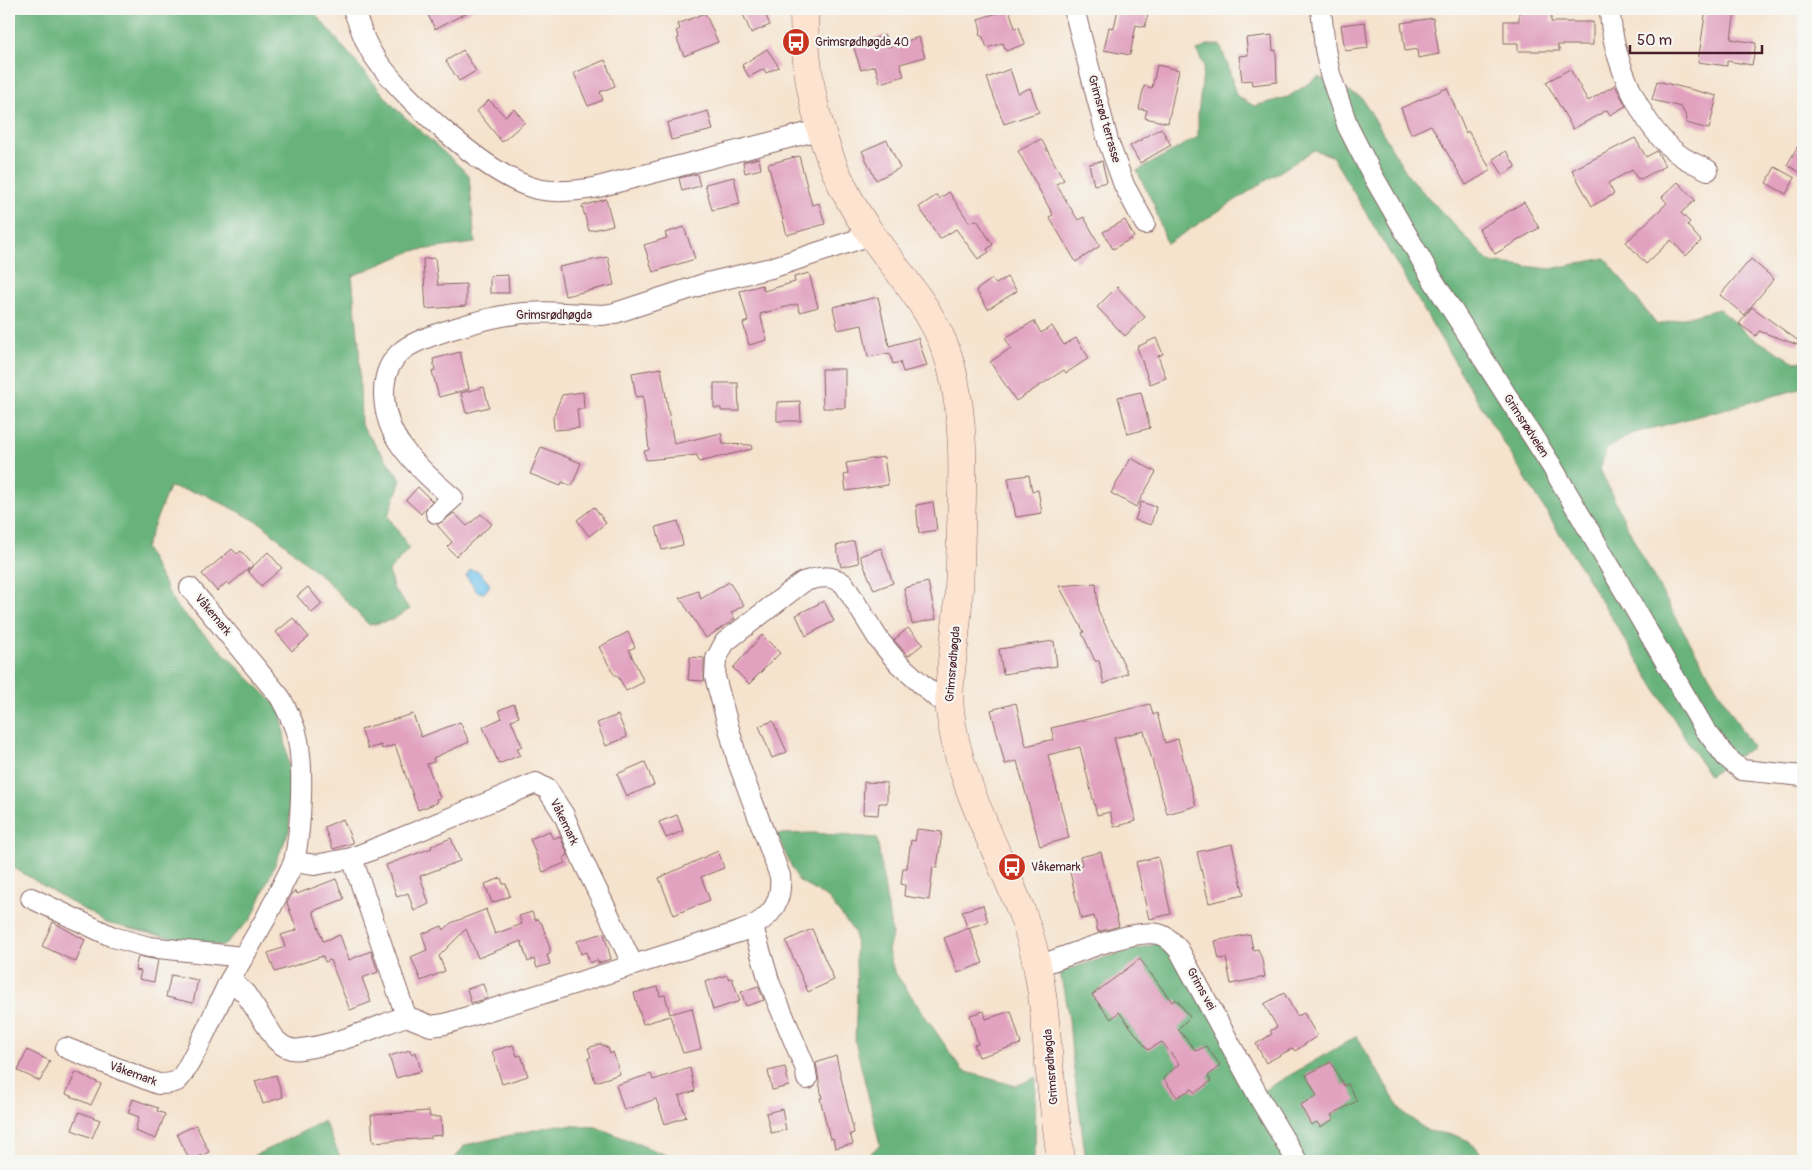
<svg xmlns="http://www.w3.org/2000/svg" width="1812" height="1170" viewBox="0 0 1812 1170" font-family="Pangolin,sans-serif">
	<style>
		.forest { fill: #68b37b; stroke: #596953 }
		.water { fill: #6fc3eb; stroke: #5c718b }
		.building { fill: #e1a1bf }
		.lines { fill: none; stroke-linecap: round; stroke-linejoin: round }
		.minor-casing { stroke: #866464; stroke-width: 22 }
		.secondary-casing { stroke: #866464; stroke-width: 29 }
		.minor { stroke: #fff; stroke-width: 20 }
		.secondary { stroke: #fde4d1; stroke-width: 28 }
		.labels { text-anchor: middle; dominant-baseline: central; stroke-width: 4.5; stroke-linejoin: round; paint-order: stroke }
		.poi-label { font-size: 12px; fill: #4a1f2b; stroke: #f6f6f2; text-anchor: start }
		.street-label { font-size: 12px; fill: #4a1f2b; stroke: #f6f6f2 }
	</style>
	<rect width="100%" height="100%" fill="#f6f6f2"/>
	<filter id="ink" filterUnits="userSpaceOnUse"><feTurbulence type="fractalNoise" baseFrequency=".02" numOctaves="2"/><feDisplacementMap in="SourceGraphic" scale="10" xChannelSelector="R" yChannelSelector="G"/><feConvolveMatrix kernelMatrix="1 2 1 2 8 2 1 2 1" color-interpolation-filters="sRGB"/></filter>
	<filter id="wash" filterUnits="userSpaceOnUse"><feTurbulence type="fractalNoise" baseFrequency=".0096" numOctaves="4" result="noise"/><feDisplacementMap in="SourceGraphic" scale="20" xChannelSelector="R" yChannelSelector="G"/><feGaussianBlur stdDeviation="1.12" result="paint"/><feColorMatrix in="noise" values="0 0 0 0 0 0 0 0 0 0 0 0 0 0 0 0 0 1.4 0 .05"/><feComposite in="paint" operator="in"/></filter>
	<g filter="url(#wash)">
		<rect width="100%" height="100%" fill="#f5e3cd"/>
		<!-- forest -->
		<g class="forest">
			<polygon points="9,9 311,9 395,108 469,175 475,243 412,251 352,276 359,345 361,425 401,480 388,516 409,548 389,571 393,588 410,609 392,620 369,625 329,583 262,524 204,494 169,487 145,548 176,606 281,710 291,784 289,831 252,918 223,946 157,935 106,923 9,865"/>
			<path d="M1207 45H1220L1228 66 1236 95 1254 106 1288 97 1318 77 1362 98 1409 177 1489 262 1551 269 1605 258 1657 325 1719 309 1748 335 1795 362 1803 361V388L1631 434 1607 448 1600 469C1643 566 1698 656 1752 747L1709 776 1475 396 1332 156 1314 150 1167 244 1154 205 1137 171 1198 137V114L1204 66 1197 51Z"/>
			<polygon points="813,833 877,838 892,935 888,951 894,971 963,1071 1016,1086 1036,1077 1035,1151 1033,1161 862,1161 880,1145 855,1041 857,992 855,933 829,899 798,880 776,834"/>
			<polygon points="1179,938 1261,1092 1357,1036 1401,1111 1428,1131 1460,1136 1476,1147 1487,1161 1086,1161 1072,1055 1069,1019 1060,972 1103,958"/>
			<polygon points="324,1121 342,1161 244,1161"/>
			<polygon points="557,1125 596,1127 681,1161 453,1161 465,1145"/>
		</g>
		<!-- water -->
		<polygon class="water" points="470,570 478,571 489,583 489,587 484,593 477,592 466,576"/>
		<g id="blocks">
			<!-- building -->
			<g class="building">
				<polygon points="425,9 474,9 435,29"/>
				<polygon points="754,9 763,9 770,25 751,33 743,14"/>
				<polygon points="1009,9 1015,28 1019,27 1025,44 1006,51 1003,43 987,48 983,37 979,35 981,30 978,19"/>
				<polygon points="1118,9 1149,9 1145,27 1136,25 1130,55 1104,50 1109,27 1114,28"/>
				<polygon points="1519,9 1551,9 1551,22 1593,22 1593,45 1557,45 1560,51 1518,51 1518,43 1504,43 1504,21 1519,21"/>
				<polygon points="1706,9 1735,11 1731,39 1756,43 1752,65 1727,61 1727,66 1698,62"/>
				<polygon points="705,13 718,42 684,56 677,39 679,38 676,31 680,29 678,24"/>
				<polygon points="1433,18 1439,54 1418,58 1417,49 1405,51 1401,23"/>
				<polygon points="1365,22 1368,48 1345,51 1341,25"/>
				<polygon points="885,35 888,47 919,37 925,57 900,64 904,76 880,83 875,66 861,70 853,45"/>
				<polygon points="1272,35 1273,51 1276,50 1277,82 1252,85 1251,80 1242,81 1239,56 1248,55 1246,38"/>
				<polygon points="767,49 779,67 766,73 764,69 749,77 742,65"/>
				<polygon points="463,50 476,71 459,81 446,61"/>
				<polygon points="605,60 615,86 600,92 603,100 588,106 574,73"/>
				<polygon points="1157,65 1179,70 1168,123 1145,118 1147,110 1139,109 1144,86 1152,88"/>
				<polygon points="1010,69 1018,93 1030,88 1039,112 1004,124 987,78"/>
				<polygon points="1570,69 1588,101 1615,85 1626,106 1610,115 1607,110 1573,129 1546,82"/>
				<polygon points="1657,81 1717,96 1709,129 1686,123 1687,118 1681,107 1652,100"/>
				<polygon points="1447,88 1466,133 1468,131 1491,170 1466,185 1431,125 1411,134 1401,108"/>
				<polygon points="489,100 505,116 514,109 525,122 502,142 477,111"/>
				<polygon points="708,111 713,130 671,140 667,123"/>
				<polygon points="1161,128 1171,145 1140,163 1130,146"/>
				<polygon points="1803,137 1803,174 1787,165"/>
				<polygon points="1635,138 1646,157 1657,151 1665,166 1641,179 1637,178 1632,170 1608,183 1614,194 1592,206 1572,170"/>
				<polygon points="1041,139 1064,180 1056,184 1078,220 1084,217 1100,246 1076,262 1049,217 1053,215 1018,151"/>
				<polygon points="887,140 900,168 876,180 862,151"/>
				<polygon points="1506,151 1516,167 1503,175 1493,159"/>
				<polygon points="799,156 812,205 819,203 825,224 787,235 768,164"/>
				<polygon points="759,158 761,169 745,173 743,162"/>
				<polygon points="1102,161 1107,182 1094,185 1089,164"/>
				<polygon points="1775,167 1795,178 1786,194 1766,183"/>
				<polygon points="697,174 700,186 682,191 679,178"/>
				<polygon points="734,177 740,204 712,210 705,184"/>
				<polygon points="1678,182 1695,200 1681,213 1690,222 1687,225 1701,241 1686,256 1671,240 1646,264 1626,242 1667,203 1662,197"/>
				<polygon points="949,192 969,222 977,220 993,245 987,249 989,252 978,259 956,229 940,239 919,207 937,195 939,199"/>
				<polygon points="606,199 613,225 589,231 582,206"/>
				<polygon points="1524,202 1539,228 1495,254 1479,229"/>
				<polygon points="1125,220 1134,237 1113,249 1103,232"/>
				<polygon points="684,227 695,259 653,272 644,245 667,238 665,233"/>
				<polygon points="608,257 614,285 565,296 559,267"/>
				<polygon points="435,258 438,285 466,284 466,306 426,309 423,259"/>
				<polygon points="1751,259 1774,279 1744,315 1720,295"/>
				<polygon points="809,273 818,307 800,312 797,304 760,314 767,340 749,345 743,323 748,321 740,291 762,285 764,291 795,282 794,277"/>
				<polygon points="508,275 509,293 490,293 490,276"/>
				<polygon points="1007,277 1017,291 988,309 976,290 992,279 996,284"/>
				<polygon points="1117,287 1145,317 1125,336 1097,307"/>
				<polygon points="878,297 889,346 918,338 927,366 903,372 900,362 893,364 890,353 868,357 862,325 838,330 833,307"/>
				<polygon points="1752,307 1800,342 1798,345 1759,331 1756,336 1739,324"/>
				<polygon points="1034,321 1041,333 1052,326 1064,345 1076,338 1089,358 1066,373 1064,370 1016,401 990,362 1011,348 1005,338"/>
				<polygon points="1156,338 1163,354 1158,356 1166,378 1150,384 1137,347"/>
				<polygon points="460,352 469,389 439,397 432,371 435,370 433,359"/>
				<polygon points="661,368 674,444 721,433 723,444 751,445 752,449 699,462 697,455 646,460 644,451 649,450 643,396 636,397 632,373"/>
				<polygon points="822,369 845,369 845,408 823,408"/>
				<polygon points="714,383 738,383 739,411 721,411 721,408 714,408"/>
				<polygon points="484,387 489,407 466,413 461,393"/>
				<polygon points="583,392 584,409 577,409 579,428 554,430 553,417 562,395"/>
				<polygon points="1141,392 1150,428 1128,434 1118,397"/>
				<polygon points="800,401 801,421 777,421 777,402"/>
				<polygon points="541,447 581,463 572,486 562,482 561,486 530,474"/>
				<polygon points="884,457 888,485 846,491 844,475 848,474 846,463"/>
				<polygon points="1131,458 1156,472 1136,507 1111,493"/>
				<polygon points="1029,475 1032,491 1038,490 1042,513 1016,517 1008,478"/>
				<polygon points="418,487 432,501 421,514 406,500"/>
				<polygon points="933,502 937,530 919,533 916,505"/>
				<polygon points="1141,502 1156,507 1151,525 1135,520"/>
				<polygon points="594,507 606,523 589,536 577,520"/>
				<polygon points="454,513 467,526 481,514 492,524 456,556 447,547 452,542 437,525"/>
				<polygon points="678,521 683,545 662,550 656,527"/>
				<polygon points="854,541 859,563 841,567 836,546"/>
				<polygon points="881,548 893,583 874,590 860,556"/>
				<polygon points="232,549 237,554 241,551 253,565 229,585 227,582 217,591 202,574"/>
				<polygon points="268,552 282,568 261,586 248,571"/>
				<polygon points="729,582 744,605 731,613 735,619 706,638 680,598 698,591 701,599"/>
				<polygon points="928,582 936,619 912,624 904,588"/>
				<polygon points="1096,583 1098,610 1128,673 1104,684 1099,661 1095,661 1082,633 1084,632 1059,586"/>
				<polygon points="308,587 322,604 312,613 297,596"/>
				<polygon points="824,601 834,621 806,636 796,615"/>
				<polygon points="293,618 309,637 292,651 276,632"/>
				<polygon points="908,628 923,644 908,656 894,640"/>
				<polygon points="628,632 635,647 629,650 644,682 626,691 619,678 613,673 599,647"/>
				<polygon points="762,635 780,653 749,684 733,668"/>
				<polygon points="1054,641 1057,666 1003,674 999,649"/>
				<polygon points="690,657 704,658 704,681 688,680"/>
				<polygon points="1016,703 1026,746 1054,739 1051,728 1150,704 1153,715 1157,713 1165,743 1178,739 1196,806 1167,814 1144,731 1114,738 1136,821 1114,827 1110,812 1097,815 1080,747 1048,755 1069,838 1040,846 1017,761 1005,764 991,710"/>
				<polygon points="514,704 519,717 511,720 522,746 517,748 520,755 499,764 483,727 502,718 499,710"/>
				<polygon points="413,714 421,737 460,722 469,742 433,758 434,762 427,764 440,798 436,799 437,803 418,810 395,745 382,749 381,745 368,749 361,729"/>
				<polygon points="618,715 627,737 606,746 597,723"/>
				<polygon points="773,721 787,752 772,758 759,726"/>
				<polygon points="645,762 654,785 627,796 617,774"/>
				<polygon points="864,782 887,783 887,803 879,803 878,815 863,814"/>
				<polygon points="677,815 683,831 666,838 659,822"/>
				<polygon points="343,819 353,843 333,849 324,827"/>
				<polygon points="917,829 942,832 937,868 933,867 929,900 904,896 905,885 901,884 903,868 907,868 911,840 915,841"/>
				<polygon points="549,831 553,839 560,836 568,855 563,858 565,863 543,872 530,839"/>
				<polygon points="451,838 460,861 420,876 429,904 414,911 408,893 397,897 386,865 432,848 431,846"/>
				<polygon points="1232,844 1244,895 1209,903 1197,852"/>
				<polygon points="718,851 724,868 701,877 710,900 674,915 659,878"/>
				<polygon points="1101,852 1119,926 1098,932 1094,916 1081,919 1069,868 1082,865 1080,857"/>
				<polygon points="1158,857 1171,914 1149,919 1136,862"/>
				<polygon points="501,878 503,884 506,884 510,896 492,903 485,884"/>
				<polygon points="336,879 344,899 313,911 323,941 340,935 349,960 371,951 378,972 362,978 371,1002 350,1010 330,960 325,962 323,956 275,972 268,953 285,947 281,935 297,930 287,903 292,893 296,891 297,894"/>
				<polygon points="983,905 988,922 967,928 962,911"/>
				<polygon points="487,909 486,910 495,934 522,924 519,916 532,912 535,920 538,919 542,924 550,948 550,954 547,955 550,964 537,968 534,959 528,962 521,941 478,958 466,929 439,956 445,971 421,981 411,957 427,950 422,934 442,926 444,930 451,923"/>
				<polygon points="53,922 85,940 76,962 42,946"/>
				<polygon points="969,928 983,963 958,973 944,938"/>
				<polygon points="812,929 834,980 808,992 786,941"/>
				<polygon points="604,933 611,959 598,963 597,960 590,963 586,952 581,954 577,941"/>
				<polygon points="1250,934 1253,950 1258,949 1262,959 1265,977 1231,984 1226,958 1219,959 1215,941"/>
				<polygon points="138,956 158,960 154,982 139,979 141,971 135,970"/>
				<polygon points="1140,959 1172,1002 1176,999 1190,1017 1178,1029 1196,1051 1206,1046 1220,1065 1208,1076 1211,1081 1195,1093 1192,1089 1177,1097 1163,1078 1179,1064 1162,1042 1148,1050 1119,1012 1111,1019 1092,995"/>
				<polygon points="171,975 198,980 193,1003 166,997"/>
				<polygon points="727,975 729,979 732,978 740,1001 713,1010 705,982"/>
				<polygon points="483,984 488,998 471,1003 467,989"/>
				<polygon points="758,986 764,1000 746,1006 741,992"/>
				<polygon points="658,987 660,996 665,995 670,1014 692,1008 701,1049 683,1053 670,1016 643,1024 634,993"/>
				<polygon points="1284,993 1297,1016 1304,1013 1317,1036 1295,1051 1293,1048 1266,1063 1256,1044 1272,1034 1270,1031 1277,1027 1264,1004"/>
				<polygon points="984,1011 986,1019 1011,1011 1021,1044 979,1057 974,1045 978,1044 970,1015"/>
				<polygon points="600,1044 608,1048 610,1054 613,1052 620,1074 595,1082 588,1058 591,1057 588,1048"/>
				<polygon points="513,1045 517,1056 521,1055 528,1076 502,1084 492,1051"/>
				<polygon points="27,1050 50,1061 40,1081 18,1071"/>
				<polygon points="410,1050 411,1054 416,1052 421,1071 396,1078 389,1056"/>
				<polygon points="836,1056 854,1133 850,1134 853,1144 835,1148 833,1138 830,1139 820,1098 822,1098 816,1063"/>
				<polygon points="1331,1062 1344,1086 1348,1084 1357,1101 1331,1115 1334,1119 1320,1127 1317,1122 1311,1125 1300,1105 1317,1096 1306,1075"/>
				<polygon points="785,1067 789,1086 772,1090 768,1071"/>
				<polygon points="690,1068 695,1091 679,1096 686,1117 665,1124 656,1099 624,1110 616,1085 651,1074 653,1080"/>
				<polygon points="76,1072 101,1084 91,1105 66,1094"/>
				<polygon points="276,1075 283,1097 263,1104 255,1081"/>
				<polygon points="133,1099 158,1108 157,1111 165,1114 156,1139 135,1131 139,1117 128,1113"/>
				<polygon points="782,1109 786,1130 771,1133 766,1113"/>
				<polygon points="429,1111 430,1117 441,1117 442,1135 431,1136 431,1138 373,1142 371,1115"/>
				<polygon points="79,1112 100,1120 92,1138 72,1130"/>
				<polygon points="196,1125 209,1152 190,1161 177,1134"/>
			</g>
		</g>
	</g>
	<g filter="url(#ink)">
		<use href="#blocks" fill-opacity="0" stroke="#866464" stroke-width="1"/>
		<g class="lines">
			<!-- minor casing -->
			<g class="minor-casing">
				<g id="minor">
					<path d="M353 9C359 23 364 42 373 55 402 98 487 176 537 189 556 193 576 191 594 188L819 130"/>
					<polyline points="1074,9 1108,141 1124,185 1145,224"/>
					<polyline points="1321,9 1325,49 1330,74 1348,127 1373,176 1433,280 1551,465 1704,728 1726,757 1742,770 1803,776"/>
					<path d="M1610 9C1611 56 1641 129 1681 156 1690 162 1700 166 1708 170"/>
					<path d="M436 513 453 498C435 483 416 466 402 447 382 420 374 373 403 350 422 335 491 317 515 314 544 310 574 314 603 315L615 313 707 283 771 268 871 235"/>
					<path d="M190 588 280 697C286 708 292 719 296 732 305 762 301 830 294 862"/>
					<polyline points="352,858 406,1016"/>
					<polyline points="31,898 113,937 149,947 243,957"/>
					<polyline points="753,927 770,984 805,1067 807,1079"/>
					<path d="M633 965 583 861 564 815 547 789 536 783 352 858 315 865 294 862 266 918 230 980 245 993 276 1040C283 1047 291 1051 301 1049 337 1045 373 1028 406 1016L431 1026 445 1024 739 932C766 922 783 907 780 876L738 762 715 677 716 659 725 642 803 582C818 577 831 574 844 584L879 640 898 663 937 698 949 697"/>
					<path d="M1038 966C1066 957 1132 928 1158 934 1167 936 1173 943 1179 950L1261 1101 1297 1161"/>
					<path d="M66 1048 158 1084C164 1084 171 1084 177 1081 188 1074 221 997 230 980"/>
				</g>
			</g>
			<!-- secondary casing -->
			<g class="secondary-casing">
				<path id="secondary" d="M804 9C804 90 825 171 873 237 903 279 938 316 951 366 965 419 963 475 961 529 960 561 960 594 956 626 954 654 947 683 950 711 959 785 997 847 1023 916 1040 960 1044 1006 1048 1053 1051 1089 1057 1125 1061 1161"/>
			</g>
			<!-- minor -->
			<use href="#minor" class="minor"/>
			<!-- secondary -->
			<use href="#secondary" class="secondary"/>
		</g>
	</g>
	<!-- icons -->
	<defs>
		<g id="bus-disc" transform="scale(1.4375)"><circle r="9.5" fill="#c8321e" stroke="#f6f6f2"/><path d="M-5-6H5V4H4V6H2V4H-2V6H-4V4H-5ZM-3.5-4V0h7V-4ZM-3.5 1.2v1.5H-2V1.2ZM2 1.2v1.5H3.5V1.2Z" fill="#fff"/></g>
	</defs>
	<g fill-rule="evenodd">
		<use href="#bus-disc" x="796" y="42"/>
		<use href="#bus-disc" x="1012" y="867"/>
	</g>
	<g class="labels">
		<!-- poi labels -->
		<g class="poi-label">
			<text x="815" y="42">Grimsrødhøgda 40</text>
			<text x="1031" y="867">Våkemark</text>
		</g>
		<!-- street labels -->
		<g class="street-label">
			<text transform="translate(1104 119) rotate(74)">Grimsrød terrasse</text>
			<text x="554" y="315">Grimsrødhøgda</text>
			<text transform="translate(1526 426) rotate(57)">Grimsrødveien</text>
			<text transform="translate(213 615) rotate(50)">Våkemark</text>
			<text transform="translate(953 664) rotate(-85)">Grimsrødhøgda</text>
			<text transform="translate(564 822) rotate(64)">Våkemark</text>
			<text transform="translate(1201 989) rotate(61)">Grims vei</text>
			<text transform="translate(1051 1067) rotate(-95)">Grimsrødhøgda</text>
			<text transform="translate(133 1074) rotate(20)">Våkemark</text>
		</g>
	</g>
	<!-- margin -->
	<rect width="1812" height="1170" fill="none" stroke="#f6f6f2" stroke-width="30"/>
	<!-- scale -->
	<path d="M1630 45v8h132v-8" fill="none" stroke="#4a1f2b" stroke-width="2.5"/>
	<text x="1637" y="45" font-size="15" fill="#4a1f2b" stroke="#f6f6f2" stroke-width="4" paint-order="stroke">50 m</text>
</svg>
